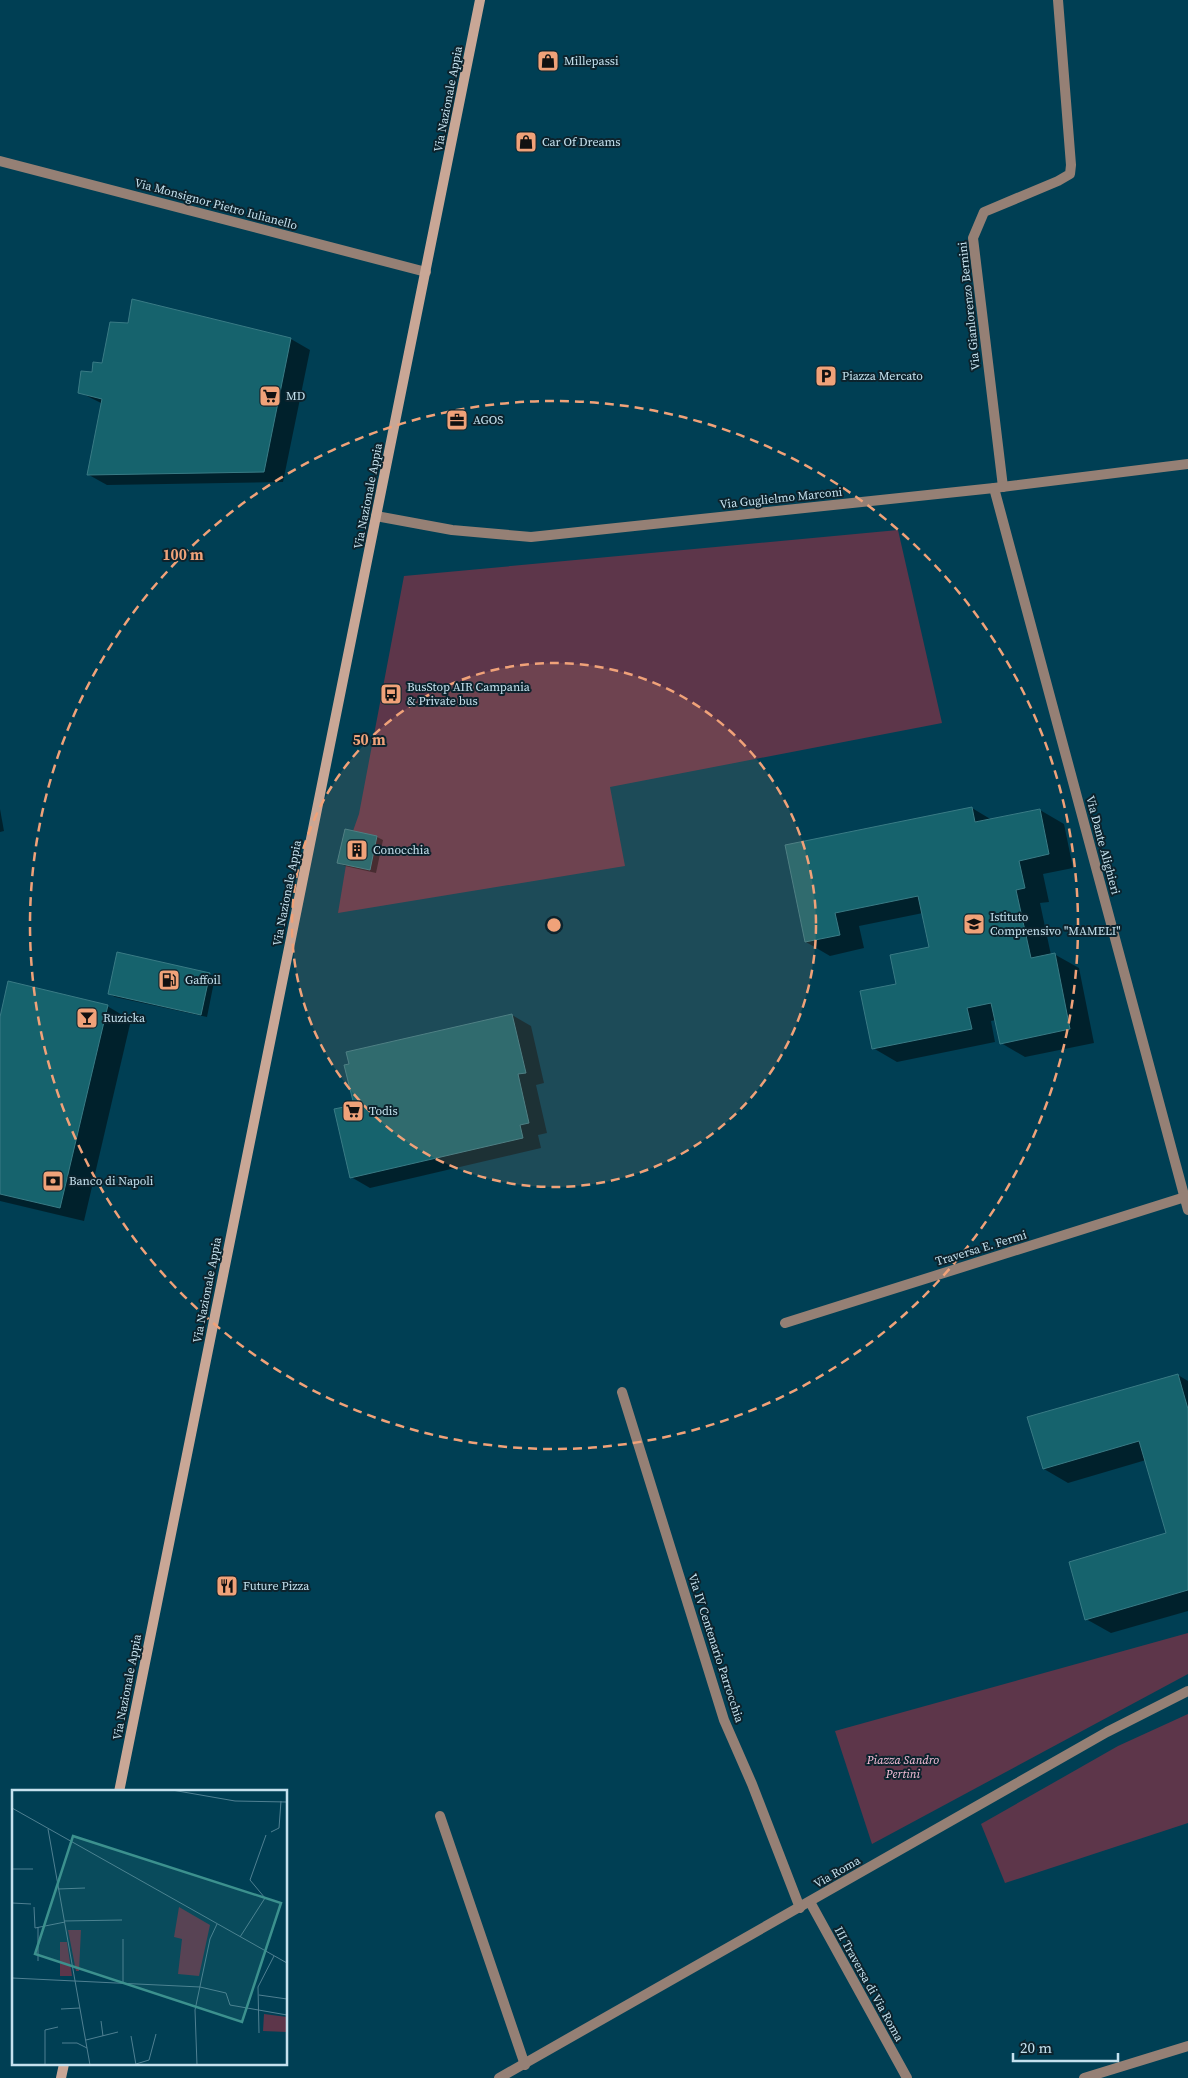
<svg xmlns="http://www.w3.org/2000/svg" width="1188" height="2078" viewBox="0 0 1188 2078" font-family="'Source Serif 4',serif">
	<style>
		.green { fill: #5d364a }
		.shadow { fill: #0007 }
		.building { fill: #16636d; stroke: #397b85 }
		.lines { fill: none; stroke-linecap: round; stroke-linejoin: round }
		.minor { stroke: #958075; stroke-width: 10 }
		.secondary { stroke: #c9a796; stroke-width: 10 }
		.ring { fill: none; stroke: #f0a279; stroke-width: 2.5; stroke-dasharray: 9 6 }
		.labels { text-anchor: middle; dominant-baseline: central; stroke-width: 4; stroke-linejoin: round; paint-order: stroke }
		.poi-label { font-size: 12px; fill: #c5e1ee; stroke: #0c232d; text-anchor: start }
		.street-label { font-size: 12px; fill: #c5e1ee; stroke: #0c232d }
		.park-label { font-size: 12px; font-style: italic; fill: #f8c0da; stroke: #0c232d }
		.inset-road { fill: none; stroke: #4f8092; stroke-width: 1 }
		.view { fill: #3c918e; fill-opacity: 0.15; stroke: #3c918e; stroke-width: 2.5 }
		.inset-edge { fill: none; stroke: #c5e1ee; stroke-width: 2.5 }
		.centre { fill: #f0a279; stroke: #0c232d; stroke-width: 2.5 }
		.ring-label { font-size: 15px; text-anchor: middle; font-weight: bold; fill: #f0a279; stroke: #0c232d; stroke-width: 4; stroke-linejoin: round; paint-order: stroke }
	</style>
	<rect width="100%" height="100%" fill="#003f54"/>
	<!-- green -->
	<g class="green">
		<polygon points="898,530 942,723 610,787 625,866 338,913 346,865 337,863 345,829 353,831 359,814 404,576"/>
		<polygon points="1188,1633 1188,1674 872,1844 835,1731"/>
		<polygon points="1188,1714 1188,1823 1005,1883 981,1824 1118,1746"/>
	</g>
	<!-- shadow -->
	<g class="shadow">
		<polygon points="133,301 291,339 310,350 283,482 107,485 89,475 103,404 79,392 93,373 103,365 129,325"/>
		<polygon points="972,808 992,820 1040,810 1064,824 1073,868 1043,874 1049,902 1040,903 1051,955 1054,954 1079,968 1094,1043 1025,1057 1001,1043 996,1020 991,1021 995,1042 897,1062 873,1048 898,985 931,948 923,913 859,926 864,948 830,956 806,942 787,846"/>
		<polygon points="0,809 4,831 0,832"/>
		<polygon points="346,830 377,837 383,840 376,873 345,866 339,863"/>
		<polygon points="209,974 215,977 207,1017 115,997 109,994"/>
		<polygon points="107,1006 131,1020 84,1221 0,1201 0,1022"/>
		<polygon points="512,1015 531,1026 544,1083 536,1085 547,1133 538,1135 541,1148 370,1188 351,1177 355,1106"/>
		<polygon points="1178,1375 1188,1381 1188,1611 1111,1633 1086,1619 1168,1534 1146,1460 1068,1483 1044,1469"/>
	</g>
	<!-- building -->
	<g class="building">
		<polygon points="132,299 291,338 264,472 87,475 102,399 78,393 81,371 92,372 93,362 102,363 110,322 128,323"/>
		<polygon points="972,807 975,822 1040,809 1049,854 1019,861 1025,888 1016,890 1031,958 1055,953 1070,1029 1000,1044 991,1003 967,1008 972,1029 872,1049 860,991 896,984 890,955 929,947 918,896 835,913 840,935 805,942 785,845"/>
		<polygon points="345,829 377,836 370,870 337,863"/>
		<polygon points="117,952 210,973 201,1015 108,994"/>
		<polygon points="8,981 108,1005 60,1208 0,1194 0,1017"/>
		<polygon points="512,1014 526,1073 518,1074 529,1123 520,1125 523,1138 350,1178 334,1109 354,1105 344,1065 349,1064 346,1052"/>
		<polygon points="1178,1374 1188,1409 1188,1590 1085,1620 1069,1562 1166,1533 1139,1441 1043,1469 1027,1417"/>
	</g>
	<g class="lines">
		<!-- minor -->
		<g class="minor">
			<polyline points="0,161 426,272"/>
			<polyline points="1003,487 973,238 984,212 1058,181 1070,174 1071,165 1058,0"/>
			<polyline points="994,488 1188,1210"/>
			<polyline points="376,516 452,530 531,537 994,488 1188,464"/>
			<polyline points="785,1323 1185,1197"/>
			<polyline points="622,1392 724,1720 752,1784 800,1908"/>
			<polyline points="440,1816 525,2065"/>
			<polyline points="810,1902 907,2078"/>
			<polyline points="499,2078 1107,1732 1188,1691"/>
			<polyline points="1084,2078 1188,2046"/>
		</g>
		<!-- secondary -->
		<g class="secondary">
			<polyline points="119,1792 480,0"/>
			<polyline points="61,2078 64,2064"/>
		</g>
	</g>
	<!-- distance rings -->
	<circle cx="554" cy="925" r="262" fill="#f0a279" fill-opacity=".12"/>
	<g class="ring">
		<circle cx="554" cy="925" r="262"/>
		<circle cx="554" cy="925" r="524"/>
	</g>
	<!-- icons -->
	<defs>
		<g id="shop-square" transform="scale(1.125)"><rect x="-9" y="-9" width="18" height="18" rx="4" fill="#f0a279" stroke="#0c232d"/><path d="M-5-2.5h2.3a2.7 3.5 0 0 1 5.4 0H5L5.5 6h-11ZM-1.5-2.5h3a1.5 2.3 0 0 0-3 0Z" fill="#111"/></g>
		<g id="parking-square" transform="scale(1.125)"><rect x="-9" y="-9" width="18" height="18" rx="4" fill="#f0a279" stroke="#0c232d"/><path d="M-3.5-5.5H1a3.5 3.5 0 0 1 0 7H-1V5.5H-3.5ZM-1-3.4V-.6H.8a1.4 1.4 0 0 0 0-2.8Z" fill="#111"/></g>
		<g id="supermarket-square" transform="scale(1.125)"><rect x="-9" y="-9" width="18" height="18" rx="4" fill="#f0a279" stroke="#0c232d"/><path d="M-6-5.5h2.5l.6 2H6L4.5 2H-2.5L-4.4-4H-6ZM-1.5 3.2a1.3 1.3 0 1 0 .1 0ZM3 3.2a1.3 1.3 0 1 0 .1 0Z" fill="#111"/></g>
		<g id="office-square" transform="scale(1.125)"><rect x="-9" y="-9" width="18" height="18" rx="4" fill="#f0a279" stroke="#0c232d"/><path d="M-6-3h4V-5.5h4V-3h4V5H-6ZM-1-4.5V-3h2v-1.5ZM-6 0V1H6V0Z" fill="#111"/></g>
		<g id="bus-square" transform="scale(1.125)"><rect x="-9" y="-9" width="18" height="18" rx="4" fill="#f0a279" stroke="#0c232d"/><path d="M-5-6H5V4H4V6H2V4H-2V6H-4V4H-5ZM-3.5-4V0h7V-4ZM-3.5 1.2v1.5H-2V1.2ZM2 1.2v1.5H3.5V1.2Z" fill="#111"/></g>
		<g id="building-square" transform="scale(1.125)"><rect x="-9" y="-9" width="18" height="18" rx="4" fill="#f0a279" stroke="#0c232d"/><path d="M-4-6H4V6H1V3H-1V6H-4ZM-2.5-4.3h1.7v1.8h-1.7ZM.8-4.3h1.7v1.8H.8ZM-2.5-1h1.7V.8h-1.7ZM.8-1h1.7V.8H.8Z" fill="#111"/></g>
		<g id="school-square" transform="scale(1.125)"><rect x="-9" y="-9" width="18" height="18" rx="4" fill="#f0a279" stroke="#0c232d"/><path d="M0-5L7-2L0 1L-7-2ZM-4 1L0 2.5L4 1V4Q0 6-4 4Z" fill="#111"/></g>
		<g id="fuel-square" transform="scale(1.125)"><rect x="-9" y="-9" width="18" height="18" rx="4" fill="#f0a279" stroke="#0c232d"/><path d="M-5.5-6h7V0h2V4h1.3V-2.5L3-4.5l.8-.8L6-3V5H2.5V1h-1V6h-7ZM-4.2-4.7v3.2H.2V-4.7Z" fill="#111"/></g>
		<g id="bar-square" transform="scale(1.125)"><rect x="-9" y="-9" width="18" height="18" rx="4" fill="#f0a279" stroke="#0c232d"/><path d="M-6-5H6L.8 .8V4.5H3.5V6h-7V4.5H-.8V.8Z" fill="#111"/></g>
		<g id="bank-square" transform="scale(1.125)"><rect x="-9" y="-9" width="18" height="18" rx="4" fill="#f0a279" stroke="#0c232d"/><path d="M-6-4H6V4H-6ZM0-2.3a2.3 2.3 0 1 0 0 4.6a2.3 2.3 0 1 0 0-4.6Z" fill="#111"/></g>
		<g id="restaurant-square" transform="scale(1.125)"><rect x="-9" y="-9" width="18" height="18" rx="4" fill="#f0a279" stroke="#0c232d"/><path d="M-5-6h1v4h1v-4h1v4h1v-4h1v5L-1.5 .5V6h-2V.5L-5-1ZM5-6V6H3V1.5H1.5Q1.5-4 5-6Z" fill="#111"/></g>
	</defs>
	<g fill-rule="evenodd">
		<use href="#shop-square" x="548" y="61"/>
		<use href="#shop-square" x="526" y="142"/>
		<use href="#parking-square" x="826" y="376"/>
		<use href="#supermarket-square" x="270" y="396"/>
		<use href="#office-square" x="457" y="420"/>
		<use href="#bus-square" x="391" y="694"/>
		<use href="#building-square" x="357" y="850"/>
		<use href="#school-square" x="974" y="924"/>
		<use href="#fuel-square" x="169" y="980"/>
		<use href="#bar-square" x="87" y="1018"/>
		<use href="#supermarket-square" x="353" y="1111"/>
		<use href="#bank-square" x="53" y="1181"/>
		<use href="#restaurant-square" x="227" y="1586"/>
	</g>
	<g class="labels">
		<!-- poi labels -->
		<g class="poi-label">
			<text x="564" y="61">Millepassi</text>
			<text x="542" y="142">Car Of Dreams</text>
			<text x="842" y="376">Piazza Mercato</text>
			<text x="286" y="396">MD</text>
			<text x="473" y="420">AGOS</text>
			<text x="407" y="687">BusStop AIR Campania<tspan x="407" dy="14">&amp; Private bus</tspan></text>
			<text x="373" y="850">Conocchia</text>
			<text x="990" y="917">Istituto<tspan x="990" dy="14">Comprensivo "MAMELI"</tspan></text>
			<text x="185" y="980">Gaffoil</text>
			<text x="103" y="1018">Ruzicka</text>
			<text x="369" y="1111">Todis</text>
			<text x="69" y="1181">Banco di Napoli</text>
			<text x="243" y="1586">Future Pizza</text>
		</g>
		<!-- street labels -->
		<g class="street-label">
			<text transform="translate(448 99) rotate(-79)">Via Nazionale Appia</text>
			<text transform="translate(216 204) rotate(15)">Via Monsignor Pietro Iulianello</text>
			<text transform="translate(969 306) rotate(-96)">Via Gianlorenzo Bernini</text>
			<text transform="translate(368 496) rotate(-79)">Via Nazionale Appia</text>
			<text transform="translate(781 498) rotate(-6)">Via Guglielmo Marconi</text>
			<text transform="translate(1103 845) rotate(75)">Via Dante Alighieri</text>
			<text transform="translate(287 893) rotate(-79)">Via Nazionale Appia</text>
			<text transform="translate(981 1248) rotate(-17)">Traversa E. Fermi</text>
			<text transform="translate(207 1290) rotate(-79)">Via Nazionale Appia</text>
			<text transform="translate(716 1648) rotate(72)">Via IV Centenario Parrocchia</text>
			<text transform="translate(127 1687) rotate(-79)">Via Nazionale Appia</text>
			<text transform="translate(837 1872) rotate(-30)">Via Roma</text>
			<text transform="translate(869 1984) rotate(61)">III Traversa di Via Roma</text>
		</g>
		<!-- park labels -->
		<g class="park-label">
			<text x="903" y="1760">Piazza Sandro<tspan x="903" dy="14">Pertini</tspan></text>
		</g>
	</g>
	<!-- overview -->
	<g transform="translate(12 1790)">
		<rect width="275" height="275" fill="#003f54"/>
		<path d="M167 117 198 135 187 186 166 184 170 149 162 147ZM56 140H69L67 181H64ZM48 152H55L60 186H48ZM252 224 275 227V242L251 241Z" fill="#5d364a"/>
		<path class="inset-road" d="M160 0 223 11 275 12M0 18 275 173M36 39 78 275M259 42 267 38 269 11M0 79H21M46 99 73 98M0 113 19 114M22 117 23 138 53 132M52 131 110 130M228 147 253 108 238 90 254 45M26 171V137M0 188 188 197M111 193V149M188 197 214 203 218 215 275 225M247 205 275 209M49 219 68 218M89 231 91 246M247 243 246 197 262 166M119 246 124 275M74 250 106 242M50 253H65L75 258M124 274 137 270 144 244M33 275V240L46 237M185 275 183 220 198 149 205 134"/>
		<path class="view" d="M61 46 269 113 230 232 23 164Z"/>
		<rect width="275" height="275" class="inset-edge"/>
	</g>
	<circle cx="554" cy="925" r="8" class="centre"/>
	<g class="ring-label">
		<text x="183" y="560">100 m</text>
		<text x="369" y="745">50 m</text>
	</g>
	<!-- scale -->
	<path d="M1013 2053v8h105v-8" fill="none" stroke="#c5e1ee" stroke-width="2.5"/>
	<text x="1020" y="2053" font-size="15" fill="#c5e1ee" stroke="#0c232d" stroke-width="4" paint-order="stroke">20 m</text>
</svg>
